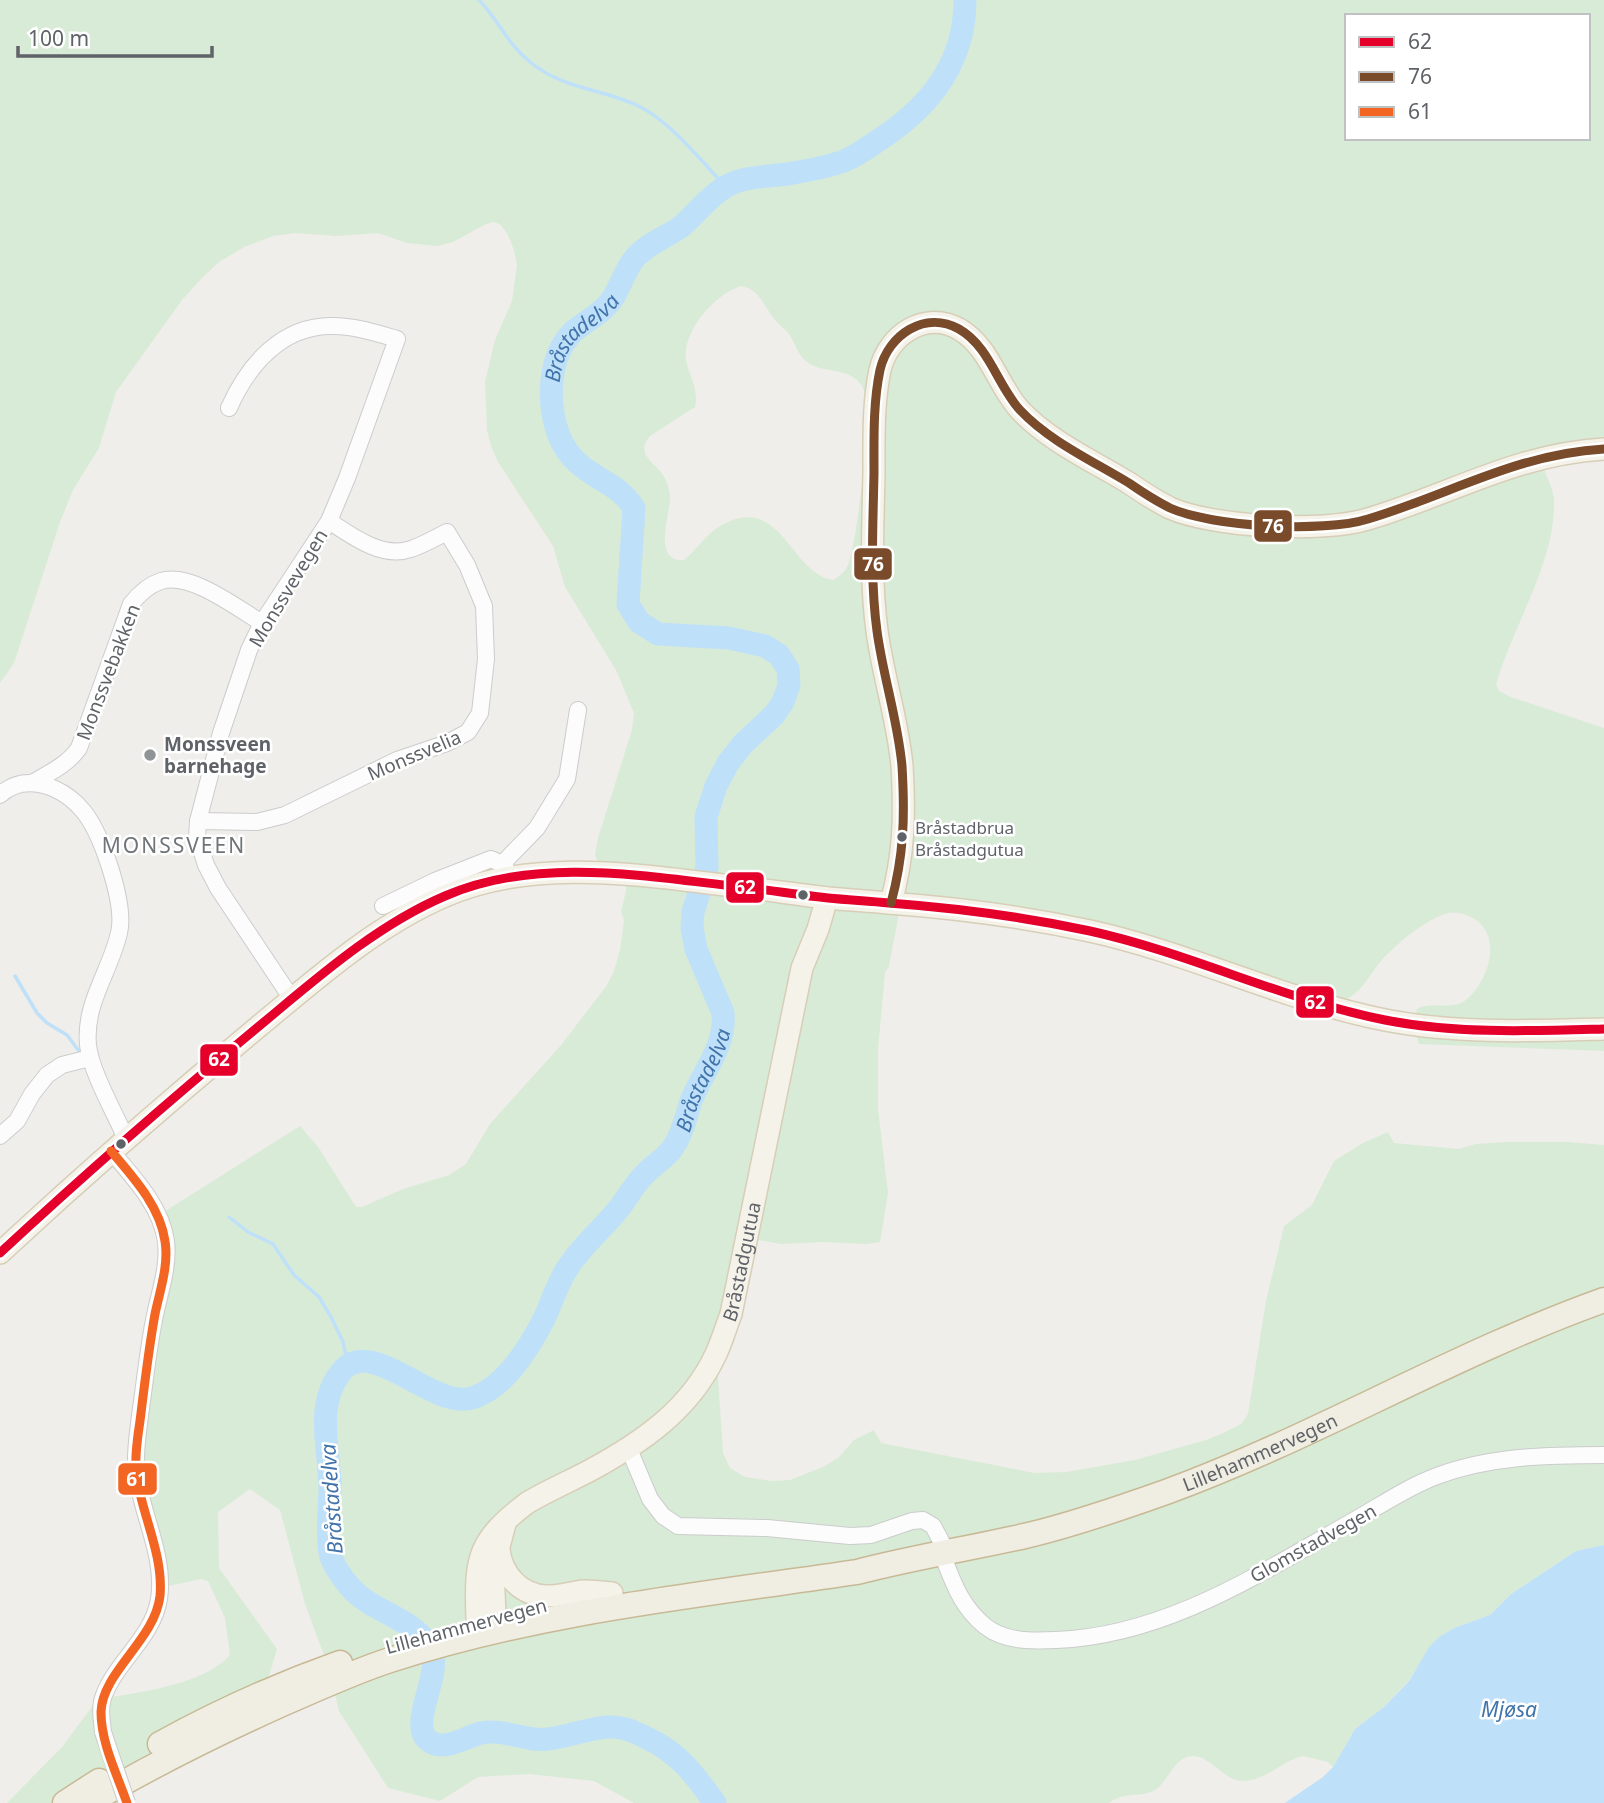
<svg xmlns="http://www.w3.org/2000/svg" width="1604" height="1803" viewBox="0 0 1604 1803" font-family="'Noto Sans',sans-serif">
	<style>
		.green { fill: #d8ebd6; fill-rule: evenodd }
		.water { fill: #bfe0f9 }
		.lines { fill: none; stroke-linecap: round; stroke-linejoin: round }
		.stream { stroke: #bfe0f9; stroke-width: 3.5 }
		.river { stroke: #bfe0f9; stroke-width: 23 }
		.minor-casing { stroke: #cbcccc; stroke-width: 18 }
		.major-casing { stroke: #d7ceb8; stroke-width: 24 }
		.highway-casing { stroke: #c8b996; stroke-width: 27 }
		.minor { stroke: #fdfcfc; stroke-width: 16 }
		.major { stroke: #f4f2e9; stroke-width: 21 }
		.highway { stroke: #f0ede3; stroke-width: 24 }
		.minor-bridge-casing { stroke: #cbcccc; stroke-width: 18; stroke-linecap: butt }
		.minor-bridge { stroke: #fdfcfc; stroke-width: 16 }
		.bus-1-casing { stroke: #fff; stroke-width: 14 }
		.bus-2-casing { stroke: #fff; stroke-width: 14 }
		.bus-3-casing { stroke: #fff; stroke-width: 14 }
		.bus-1 { stroke: #e4002b; stroke-width: 9 }
		.bus-2 { stroke: #7a4b2a; stroke-width: 9 }
		.bus-3 { stroke: #f26522; stroke-width: 9 }
		.poi-dot { fill: #919496; stroke: #fff; stroke-width: 2.5 }
		.bus-dot { fill: #5f6368; stroke: #fff; stroke-width: 2.5 }
		.labels { text-anchor: middle; dominant-baseline: central; stroke-width: 5; stroke-linejoin: round; paint-order: stroke }
		.bus-label { font-size: 17px; fill: #5f6368; stroke: #fff; text-anchor: start }
		.street-label { font-size: 19px; fill: #5f6368; stroke: #fff }
		.poi-label { font-size: 19px; font-weight: bold; fill: #5f6368; stroke: #fff; text-anchor: start }
		.water-label { font-size: 21px; font-style: italic; fill: #4174aa; stroke: #fff }
		.neighbourhood-label { font-size: 21px; letter-spacing: 2px; fill: #70757a; stroke: #fff }
		.line-badge { stroke: #fff; stroke-width: 2.5 }
		.badge-label { font-size: 19px; text-anchor: middle; font-weight: bold; fill: #fff }
	</style>
	<rect width="100%" height="100%" fill="#efeeea"/>
	<!-- green -->
	<path class="green" d="M0 0H1604V446L1543 464C1545 477 1553 486 1554 500 1556 562 1512 627 1496 685L1499 691 1511 697 1604 728V1051L1419 1044 1412 1023 1417 1009C1432 1000 1452 1012 1467 999 1489 981 1504 933 1471 917 1463 913 1454 911 1445 914 1424 921 1396 944 1381 961 1366 979 1364 991 1341 1002L1137 946 900 908 889 966 885 973 878 1049V1109L888 1193 880 1242 866 1244 823 1242 780 1244 759 1240 753 1245 717 1363 723 1453 730 1468 745 1477 771 1481 790 1480 823 1467 838 1458 854 1440 874 1430 881 1443 1034 1473 1066 1472 1135 1460 1206 1440 1221 1434 1241 1424 1248 1414 1266 1301 1284 1226 1312 1205 1334 1161 1363 1143 1388 1132 1394 1143 1459 1149 1476 1144 1507 1142H1568L1604 1145V1545L1576 1551 1511 1594 1490 1615 1454 1628 1439 1637 1429 1648 1409 1680 1384 1707 1355 1729 1333 1767 1328 1762 1303 1756C1282 1761 1267 1780 1243 1781 1225 1781 1213 1759 1195 1756 1175 1754 1169 1781 1155 1790 1141 1798 1125 1791 1109 1803H634L594 1781 529 1774 478 1777 440 1801 388 1788 339 1711 329 1669 305 1604 280 1510 250 1489 218 1512 219 1568 277 1649 263 1695 121 1776 133 1803H7L62 1747 97 1700C136 1692 203 1686 230 1655L225 1618 208 1581 201 1579 159 1588 135 1470 167 1278 156 1217 300 1126 318 1147 356 1207H362L403 1189 449 1175 466 1164 490 1124 562 1044 607 985 614 971 620 950 624 921 621 911 626 891V877L598 862 595 855 598 838 632 730 634 713 616 670 565 587 553 546 498 462 491 446 487 430 485 382 495 340 512 301 517 265 514 250 508 235 501 225 494 222 486 224 453 242 438 246 407 243 378 233 336 236 296 233 273 236 244 247 219 262 202 278 182 300 116 392 99 448 73 490 60 522 14 663 0 683ZM1347 16H1588V138H1347ZM741 286C761 289 765 310 777 322 781 327 785 329 789 334 797 346 798 359 814 366 833 373 855 369 864 390 873 409 857 544 848 565 845 573 839 576 833 580 789 573 782 491 720 526 705 535 698 549 684 560 651 562 671 513 670 496 669 487 666 478 660 471 649 459 637 452 650 436L695 407C699 389 689 376 686 360 682 331 715 294 741 286Z"/>
	<!-- water -->
	<polygon class="water" points="1604,1545 1604,1803 1285,1803 1323,1777 1333,1767 1355,1729 1384,1707 1409,1681 1429,1647 1439,1637 1454,1628 1490,1615 1511,1594 1576,1551"/>
	<g class="lines">
		<!-- stream -->
		<g class="stream">
			<path d="M479 0C498 19 508 45 530 62 563 89 598 88 634 104 668 118 700 160 726 187"/>
			<polyline points="15,976 37,1013 47,1023 67,1035 79,1051"/>
			<polyline points="229,1217 248,1232 273,1244 294,1275 319,1297 331,1317 343,1342 348,1365"/>
		</g>
		<!-- river -->
		<path class="river" id="s1" d="M715 1803C695 1775 679 1753 647 1738 635 1732 623 1726 608 1727 588 1728 568 1737 548 1739 525 1742 504 1728 481 1733 465 1737 444 1752 429 1741 407 1725 443 1674 431 1650 416 1618 373 1613 351 1588 343 1579 333 1566 330 1553 326 1532 330 1507 330 1485 329 1448 315 1405 341 1372 371 1334 433 1410 472 1398 505 1388 529 1348 544 1319 552 1302 557 1284 567 1269 581 1246 604 1228 620 1207 629 1196 635 1183 645 1174 654 1164 667 1158 674 1146 683 1133 686 1116 691 1101 703 1071 726 1047 723 1013L696 949 692 928 693 912 707 868 706 817 716 786 728 763 743 744 774 715 783 702 789 685 788 669 779 655 765 646 729 638 658 634 639 622 628 604 634 508C614 476 577 479 559 436 547 404 547 356 574 331 585 322 602 313 611 301 620 288 624 272 634 259 646 244 667 237 682 226 697 213 708 197 725 187 744 176 766 177 787 174 806 171 827 167 844 161 856 156 866 149 876 142 928 109 965 65 965 0"/>
		<!-- minor casing -->
		<g class="minor-casing">
			<g id="minor">
				<path d="M229 408C248 365 282 325 333 326 355 326 376 333 397 339L347 478 329 521 262 623 249 650 221 733 198 821 197 837 206 865 218 888 292 999"/>
				<path d="M34 782C51 772 68 764 79 748L131 604C139 594 148 585 161 581 191 572 237 608 262 623"/>
				<path d="M0 795C16 780 36 781 55 789 66 794 76 802 84 812 102 835 126 904 119 933 110 972 84 1003 88 1045 91 1072 115 1113 126 1139"/>
				<path d="M198 821 257 822 285 815 397 760 447 743 468 732 480 713 486 659 484 606 467 565 447 532C435 538 423 545 411 549 382 559 352 536 329 521"/>
				<polyline points="502,864 537,828 567,779 578,710"/>
				<polyline points="383,906 435,881 491,859 502,864 507,870"/>
				<polyline points="0,1136 17,1121 32,1094 47,1075 62,1065 90,1058"/>
				<polyline points="629,1449 650,1499 663,1516 678,1526 767,1528 850,1536 871,1535 912,1521 923,1520 933,1526 942,1543"/>
				<path d="M946 1564C955 1588 964 1609 985 1626 1005 1642 1031 1641 1056 1640 1166 1636 1260 1573 1353 1521 1380 1506 1407 1487 1437 1476 1490 1456 1548 1455 1604 1455"/>
				<path d="M103 1732C102 1720 99 1707 104 1695 117 1661 153 1637 159 1599 166 1554 139 1511 136 1468 135 1451 138 1433 140 1415 145 1382 148 1348 155 1315 160 1291 169 1266 166 1241 161 1206 133 1177 111 1151"/>
			</g>
		</g>
		<!-- major casing -->
		<g class="major-casing">
			<g id="major">
				<path d="M891 903C904 855 905 816 902 766 898 721 883 676 877 631 870 579 873 526 874 473 874 439 873 403 880 370 888 335 925 310 959 329 990 347 997 385 1020 410 1049 441 1093 461 1129 483 1142 492 1156 501 1170 508 1212 527 1323 533 1368 519 1449 495 1516 454 1604 449"/>
				<path d="M0 1253C84 1175 170 1100 258 1027 316 979 375 926 445 896 537 856 644 876 741 887 770 890 799 895 828 898 848 900 869 901 889 903 956 908 1025 917 1090 931 1190 953 1284 1000 1385 1020 1457 1034 1531 1031 1604 1029"/>
				<path id="s2" d="M505 1524 493 1569 495 1615 490 1633 477 1620C475 1559 476 1542 527 1503 547 1491 568 1482 589 1471 641 1443 690 1410 716 1354 722 1341 726 1327 731 1314L802 968 818 929 827 898"/>
				<path d="M499 1550C502 1574 520 1595 546 1596 559 1597 571 1592 584 1591 593 1591 603 1592 612 1593"/>
			</g>
		</g>
		<!-- highway casing -->
		<g class="highway-casing">
			<g id="highway">
				<path d="M160 1744C218 1712 278 1685 340 1663"/>
				<polyline points="65,1803 99,1781"/>
				<path id="s3" d="M88 1803C151 1766 215 1734 282 1704 317 1689 353 1672 390 1660 541 1611 701 1595 857 1572 914 1557 972 1548 1029 1535 1075 1524 1121 1508 1166 1492 1316 1437 1453 1354 1604 1300"/>
			</g>
		</g>
		<!-- minor -->
		<use href="#minor" class="minor"/>
		<!-- major -->
		<use href="#major" class="major"/>
		<!-- highway -->
		<use href="#highway" class="highway"/>
		<!-- minor-bridge casing -->
		<g class="minor-bridge-casing">
			<polyline id="minor-bridge" points="103,1732 127,1803"/>
		</g>
		<!-- minor-bridge -->
		<use href="#minor-bridge" class="minor-bridge"/>
		<!-- bus-1 casing -->
		<g class="bus-1-casing">
			<path id="bus-1" d="M0 1253C84 1175 170 1100 258 1027 316 979 375 926 445 896 537 856 644 876 741 887 770 890 799 895 828 898 848 900 869 901 889 903 956 908 1025 917 1090 931 1190 953 1284 1000 1385 1020 1457 1034 1531 1031 1604 1029"/>
		</g>
		<!-- bus-2 casing -->
		<g class="bus-2-casing">
			<path id="bus-2" d="M891 903C904 855 905 816 902 766 898 721 883 676 877 631 870 579 873 526 874 473 874 439 873 403 880 370 888 335 925 310 959 329 990 347 997 385 1020 410 1049 441 1093 461 1129 483 1142 492 1156 501 1170 508 1212 527 1323 533 1368 519 1449 495 1516 454 1604 449"/>
		</g>
		<!-- bus-3 casing -->
		<g class="bus-3-casing">
			<path id="bus-3" d="M111 1151C133 1177 160 1206 165 1241 169 1265 160 1290 155 1314 149 1347 145 1380 141 1413 139 1431 135 1448 136 1466 138 1509 164 1551 160 1596 155 1640 102 1672 101 1712 101 1743 117 1774 127 1803"/>
		</g>
		<!-- bus-1 -->
		<use href="#bus-1" class="bus-1"/>
		<!-- bus-2 -->
		<use href="#bus-2" class="bus-2"/>
		<!-- bus-3 -->
		<use href="#bus-3" class="bus-3"/>
	</g>
	<!-- markers -->
	<circle class="poi-dot" cx="150" cy="755" r="7"/>
	<g class="bus-dot">
		<circle cx="902" cy="837" r="6"/>
		<circle cx="803" cy="895" r="6"/>
		<circle cx="121" cy="1144" r="6"/>
	</g>
	<g class="labels">
		<!-- bus labels -->
		<g class="bus-label">
			<text x="915" y="827">Bråstadbrua<tspan x="915" dy="22">Bråstadgutua</tspan></text>
		</g>
		<!-- street labels -->
		<g class="street-label">
			<text transform="translate(288 588) rotate(-59)">Monssvevegen</text>
			<text transform="translate(108 672) rotate(-69)">Monssvebakken</text>
			<text transform="translate(414 755) rotate(-23)">Monssvelia</text>
			<text stroke="none"><textPath href="#s2" startOffset="607">Bråstadgutua</textPath></text>
			<text stroke="none"><textPath href="#s3" startOffset="1232">Lillehammervegen</textPath></text>
			<text transform="translate(1313 1543) rotate(-29)">Glomstadvegen</text>
			<text transform="translate(466 1626) rotate(-15)">Lillehammervegen</text>
		</g>
		<!-- poi labels -->
		<g class="poi-label">
			<text x="164" y="744">Monssveen<tspan x="164" dy="22">barnehage</tspan></text>
		</g>
		<!-- water labels -->
		<g class="water-label">
			<text stroke="none"><textPath href="#s1" startOffset="2233">Bråstadelva</textPath></text>
			<text stroke="none"><textPath href="#s1" startOffset="1286">Bråstadelva</textPath></text>
			<text transform="translate(331 1499) rotate(-94)">Bråstadelva</text>
			<text x="1509" y="1709">Mjøsa</text>
		</g>
		<!-- neighbourhood labels -->
		<g class="neighbourhood-label">
			<text x="174" y="845">MONSSVEEN</text>
		</g>
	</g>
	<g class="line-badge">
		<rect x="1253" y="509" width="40" height="34" rx="7" fill="#7a4b2a"/>
		<rect x="853" y="547" width="40" height="34" rx="7" fill="#7a4b2a"/>
		<rect x="725" y="871" width="40" height="33" rx="7" fill="#e4002b"/>
		<rect x="1295" y="985" width="40" height="34" rx="7" fill="#e4002b"/>
		<rect x="199" y="1043" width="40" height="34" rx="7" fill="#e4002b"/>
		<rect x="117" y="1462" width="41" height="34" rx="7" fill="#f26522"/>
	</g>
	<g class="badge-label">
		<text x="1273" y="533">76</text>
		<text x="873" y="571">76</text>
		<text x="745" y="894">62</text>
		<text x="1315" y="1009">62</text>
		<text x="219" y="1066">62</text>
		<text x="137" y="1486">61</text>
	</g>
	<!-- legend -->
	<rect x="1345" y="14" width="245" height="126" fill="#ffffff" stroke="#bfc1c3" stroke-width="2"/>
	<rect x="1359" y="37" width="35" height="10" fill="#e4002b" stroke="#bfc1c3" stroke-width="2"/>
	<text x="1408" y="49" font-size="21" fill="#5f6368">62</text>
	<rect x="1359" y="72" width="35" height="10" fill="#7a4b2a" stroke="#bfc1c3" stroke-width="2"/>
	<text x="1408" y="84" font-size="21" fill="#5f6368">76</text>
	<rect x="1359" y="107" width="35" height="10" fill="#f26522" stroke="#bfc1c3" stroke-width="2"/>
	<text x="1408" y="119" font-size="21" fill="#5f6368">61</text>
	<!-- scale -->
	<path d="M18 46v10h194v-10" fill="none" stroke="#5f6368" stroke-width="3.5"/>
	<text x="28" y="46" font-size="21" fill="#5f6368" stroke="#ffffff" stroke-width="5" paint-order="stroke">100 m</text>
</svg>
